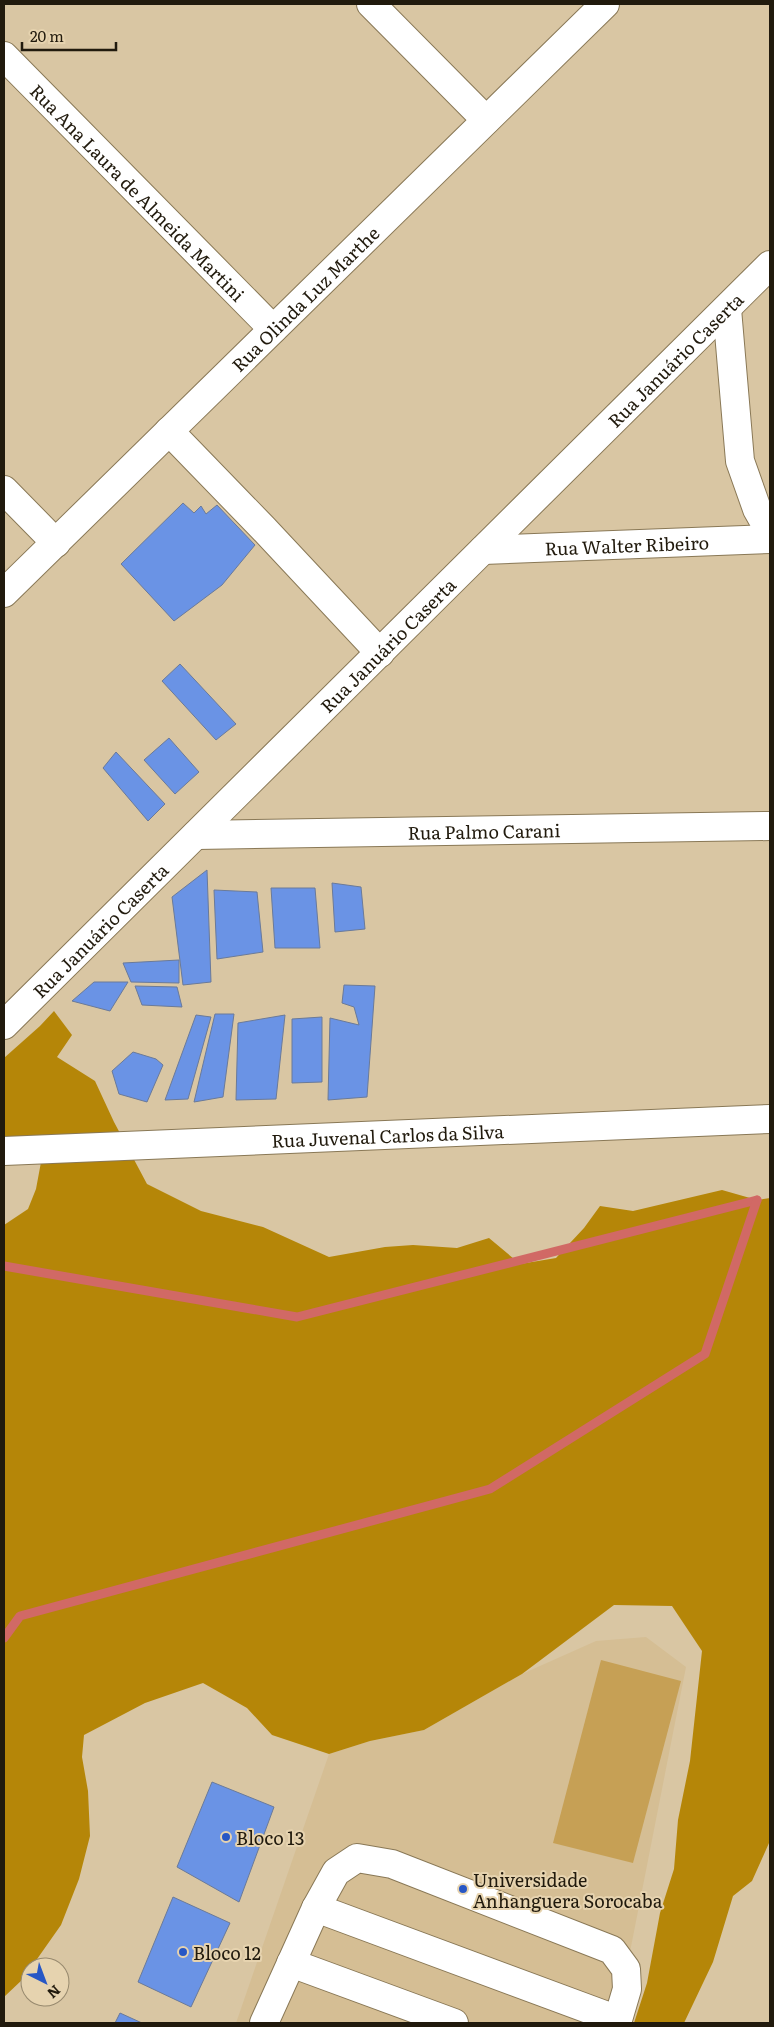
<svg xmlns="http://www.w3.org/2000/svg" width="774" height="2027" viewBox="0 0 774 2027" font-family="Literata,serif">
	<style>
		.built { fill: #d5be94 }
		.green { fill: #c6a055 }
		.forest { fill: #b58608 }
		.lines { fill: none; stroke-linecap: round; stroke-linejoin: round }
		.stream { stroke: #d16965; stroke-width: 9 }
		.building { fill: #6a93e5; stroke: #6a7a99 }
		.minor-casing { stroke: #897856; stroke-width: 30 }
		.minor { stroke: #fff; stroke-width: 28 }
		.poi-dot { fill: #2757c5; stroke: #e6d3af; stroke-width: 2 }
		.labels { text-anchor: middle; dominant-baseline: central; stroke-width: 4; stroke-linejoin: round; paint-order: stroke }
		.street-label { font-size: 18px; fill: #211a0d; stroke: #e6d3af }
		.poi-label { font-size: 18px; fill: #211a0d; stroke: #e6d3af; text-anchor: start }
	</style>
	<rect width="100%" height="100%" fill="#d9c6a3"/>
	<!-- built -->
	<polygon class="built" points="646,1637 686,1667 616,2023 236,2023 329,1754 370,1741 424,1730 522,1674 596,1641"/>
	<!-- green -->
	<polygon class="green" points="601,1660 681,1681 633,1863 553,1843"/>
	<!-- forest -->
	<polygon class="forest" points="54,1011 72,1035 57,1057 95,1081 114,1122 147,1184 201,1211 263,1227 329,1257 385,1247 413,1245 457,1248 489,1238 520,1264 556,1258 584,1228 600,1206 633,1211 722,1190 757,1200 770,1198 769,1843 752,1881 733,1896 713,1962 684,2023 634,2023 647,1983 660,1913 674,1869 678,1820 690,1761 702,1651 672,1606 614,1605 522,1674 424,1730 370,1741 329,1754 272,1735 247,1708 203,1683 145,1703 84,1735 82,1757 88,1791 90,1836 79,1879 61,1925 23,1979 4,1997 4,1225 28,1209 36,1189 44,1146 4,1145 4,1058 40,1026"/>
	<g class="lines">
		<!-- stream -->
		<g class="stream">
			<polyline points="4,1266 297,1317 757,1200"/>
			<polyline points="4,1638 20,1616 490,1489 705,1354 757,1200"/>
		</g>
	</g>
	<!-- building -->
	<g class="building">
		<polygon points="183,503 194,513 201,506 206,514 217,505 255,545 222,585 174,621 121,564"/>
		<polygon points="180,664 236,724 216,740 162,681"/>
		<polygon points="169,738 199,772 175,794 144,760"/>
		<polygon points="116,752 165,804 148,821 103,768"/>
		<polygon points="207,870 211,982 183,985 172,897"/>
		<polygon points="332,883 361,887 365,929 335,932"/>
		<polygon points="271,888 315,888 320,948 275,948"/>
		<polygon points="214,890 257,892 263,952 217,959"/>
		<polygon points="179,960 179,983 131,982 123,963"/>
		<polygon points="94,982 128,982 110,1011 72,1001"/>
		<polygon points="344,985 375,986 367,1097 328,1100 330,1018 359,1025 354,1007 342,1003"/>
		<polygon points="135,986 177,987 182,1007 142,1005"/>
		<polygon points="215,1014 234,1014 223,1097 194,1102"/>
		<polygon points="196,1015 211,1017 188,1099 165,1100"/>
		<polygon points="285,1015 276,1099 236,1100 238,1023"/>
		<polygon points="322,1017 322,1082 292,1083 292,1019"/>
		<polygon points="133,1052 156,1059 163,1065 147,1102 119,1094 112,1071"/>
		<polygon points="212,1782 274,1807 239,1902 177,1867"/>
		<polygon points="173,1897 230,1923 191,2007 138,1982"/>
		<polygon points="120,2013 142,2023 115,2023"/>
	</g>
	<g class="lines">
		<!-- minor casing -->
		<g class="minor-casing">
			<g id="minor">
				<polyline points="371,4 486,120"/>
				<path id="s1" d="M4 56 273 329"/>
				<polyline points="727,309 740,461 757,509 770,532"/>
				<polyline points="169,431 263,528 380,653"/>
				<polyline points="4,490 56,543"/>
				<path id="s2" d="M483 550 770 539"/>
				<path id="s3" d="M4 593 605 4"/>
				<path id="s4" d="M196 835 770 826"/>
				<path id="s5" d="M4 1025 770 265"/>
				<path id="s6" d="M4 1151 770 1119"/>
				<polyline points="316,1908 618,2020"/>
				<polyline points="291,1963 454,2023"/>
				<polyline points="264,2023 316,1908 336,1872 357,1858 392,1864 612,1950 626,1969 627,1989 617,2023"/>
			</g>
		</g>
		<!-- minor -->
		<use href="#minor" class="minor"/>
	</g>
	<!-- markers -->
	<g class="poi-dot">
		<circle cx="226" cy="1837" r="5"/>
		<circle cx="463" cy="1889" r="5"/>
		<circle cx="183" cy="1952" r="5"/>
	</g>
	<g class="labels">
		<!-- street labels -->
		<g class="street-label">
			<text stroke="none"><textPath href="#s1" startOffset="191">Rua Ana Laura de Almeida Martini</textPath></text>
			<text stroke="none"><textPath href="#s3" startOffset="421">Rua Olinda Luz Marthe</textPath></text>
			<text stroke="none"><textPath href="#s5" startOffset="945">Rua Januário Caserta</textPath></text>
			<text stroke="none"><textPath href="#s2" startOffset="144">Rua Walter Ribeiro</textPath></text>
			<text stroke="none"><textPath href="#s5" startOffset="540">Rua Januário Caserta</textPath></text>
			<text stroke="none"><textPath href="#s4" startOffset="288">Rua Palmo Carani</textPath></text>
			<text stroke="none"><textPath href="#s5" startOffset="135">Rua Januário Caserta</textPath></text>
			<text stroke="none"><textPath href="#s6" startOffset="384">Rua Juvenal Carlos da Silva</textPath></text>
		</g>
		<!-- poi labels -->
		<g class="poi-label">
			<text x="236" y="1837">Bloco 13</text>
			<text x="473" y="1879">Universidade<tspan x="473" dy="21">Anhanguera Sorocaba</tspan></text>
			<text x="193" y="1952">Bloco 12</text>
		</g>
	</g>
	<!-- border -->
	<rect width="774" height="2027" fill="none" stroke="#211a0d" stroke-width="10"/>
	<!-- north arrow -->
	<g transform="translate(45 1982) rotate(138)"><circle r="24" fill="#e6d3af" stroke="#97896e"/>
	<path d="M0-4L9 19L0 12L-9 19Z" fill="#2757c5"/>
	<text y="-8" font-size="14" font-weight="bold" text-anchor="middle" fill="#211a0d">N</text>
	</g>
	<!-- scale -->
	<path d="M22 42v8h94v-8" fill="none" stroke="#211a0d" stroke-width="2.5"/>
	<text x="30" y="42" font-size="15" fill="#211a0d" stroke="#e6d3af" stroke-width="4" paint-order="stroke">20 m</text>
</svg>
